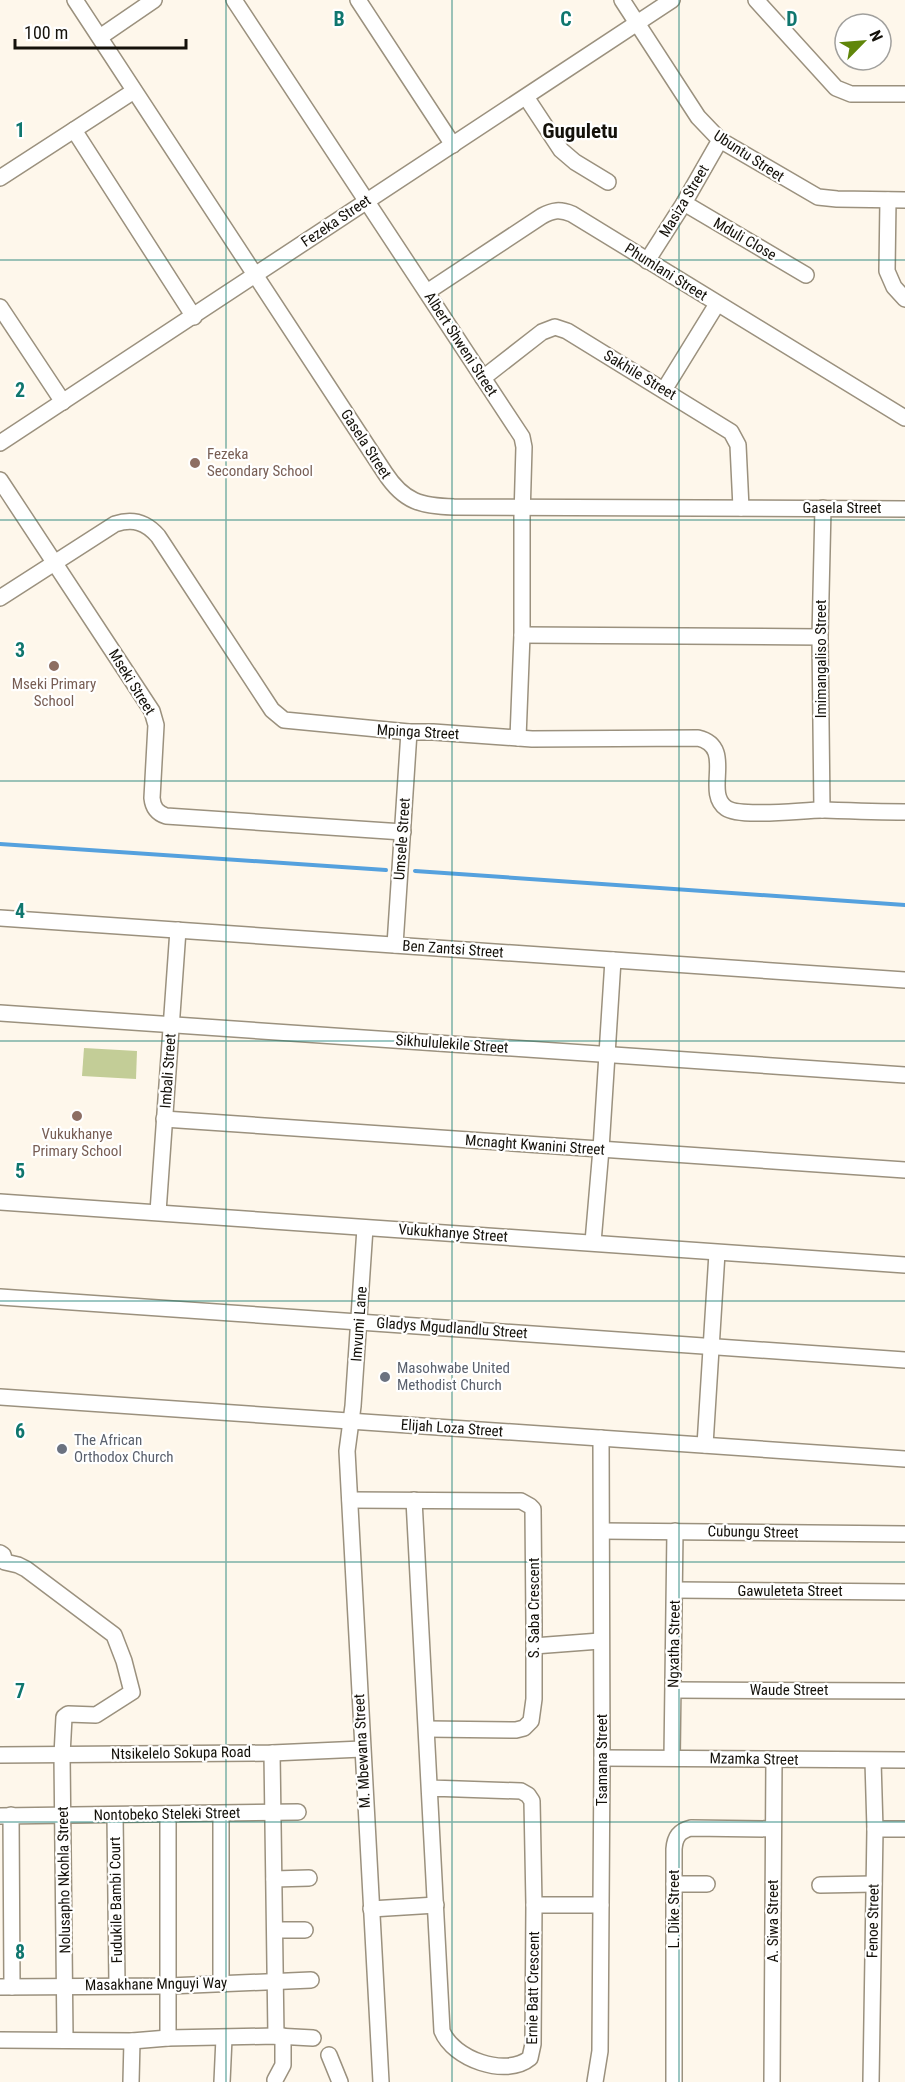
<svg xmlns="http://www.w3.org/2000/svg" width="905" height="2082" viewBox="0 0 905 2082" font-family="'Roboto Condensed',sans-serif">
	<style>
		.green { fill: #c3cd97 }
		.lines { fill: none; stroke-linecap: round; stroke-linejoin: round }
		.stream { stroke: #55a1de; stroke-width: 4 }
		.minor-casing { stroke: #9b917e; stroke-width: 18 }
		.minor { stroke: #fff; stroke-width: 15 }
		.grid { fill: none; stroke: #0f766e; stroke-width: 1.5; stroke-opacity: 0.55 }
		.education-dot { fill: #8d6e63; stroke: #fff; stroke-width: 2 }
		.worship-dot { fill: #6b7280; stroke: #fff; stroke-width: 2 }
		.labels { text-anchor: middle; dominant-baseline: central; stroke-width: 4.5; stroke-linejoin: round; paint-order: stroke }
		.street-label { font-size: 15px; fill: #14110a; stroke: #fff }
		.education-label { font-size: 15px; fill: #785e54; stroke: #fff }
		.worship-label { font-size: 15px; fill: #5b616d; stroke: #fff; text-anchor: start }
		.district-label { font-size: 21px; font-weight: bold; fill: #14110a; stroke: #fff }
		.grid-label { font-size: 20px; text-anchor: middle; font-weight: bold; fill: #0f766e; stroke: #fff; stroke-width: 4.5; stroke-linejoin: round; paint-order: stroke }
	</style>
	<rect width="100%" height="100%" fill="#fef7eb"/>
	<!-- green -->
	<polygon class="green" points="84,1048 137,1051 136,1079 82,1076"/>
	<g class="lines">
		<!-- stream -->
		<g class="stream">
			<polyline points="0,844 386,870"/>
			<polyline points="415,871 905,905"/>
		</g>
		<!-- minor casing -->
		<g class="minor-casing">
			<g id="minor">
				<path d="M75 0 385 473C404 502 421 506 454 507L905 509"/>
				<polyline points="234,0 522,437 524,447 522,517 522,635 518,738"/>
				<polyline points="358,0 453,145"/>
				<polyline points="622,0 698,117 720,140 818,197 837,199 905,200"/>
				<polyline points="756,0 836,88 851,94 905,94"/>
				<polyline points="100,37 154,0"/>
				<polyline points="526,97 561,150 575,162 608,182"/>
				<polyline points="74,130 194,317"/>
				<polyline points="0,178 134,91"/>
				<polyline points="888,200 887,271 894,287 905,299"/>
				<polyline points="684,203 806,275"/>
				<polyline points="647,261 684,203 720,140"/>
				<path d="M427 292 542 216C553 210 560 209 572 214L905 418"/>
				<polyline points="0,307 63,402"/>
				<polyline points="483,378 542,332 555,327 567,331 731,432 738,445 741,508"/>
				<polyline points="664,390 717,304"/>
				<polyline points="0,443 672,0"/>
				<path d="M0 480 152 711 156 725 152 798C153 808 157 813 166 816L403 832"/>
				<path d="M0 598 115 524C133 518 146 522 158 536L272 710 284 720 409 732H433L532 739 698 738C736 747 703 792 726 808 740 818 802 810 822 810 850 811 877 812 905 812"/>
				<polyline points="522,635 820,637"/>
				<polyline points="822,810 820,637 823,508"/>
				<polyline points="0,918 905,980"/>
				<polyline points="395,945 409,732"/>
				<polyline points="0,1013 905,1075"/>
				<polyline points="164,1119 905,1170"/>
				<polyline points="0,1202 905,1265"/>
				<polyline points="158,1212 178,930"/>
				<polyline points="365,1228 353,1406 347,1451 381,2082"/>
				<polyline points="593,1242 601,1149 613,960"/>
				<polyline points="0,1297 905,1360"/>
				<polyline points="0,1397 905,1459"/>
				<polyline points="705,1445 717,1253"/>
				<polyline points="350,1500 521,1501 530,1506 533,1509 534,1623 534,1699 531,1721 524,1728 516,1730 427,1729"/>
				<path d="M414 1500 442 2031C453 2059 506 2078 530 2058L533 2044 534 1905 532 1801 528 1795 521 1791 430 1788"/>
				<polyline points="602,1531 905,1534"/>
				<polyline points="0,1553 3,1555 5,1562 18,1565 26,1569 114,1635 124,1661 132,1692 96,1715 68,1714 64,1717 62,1755 65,2039"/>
				<polyline points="675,1590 905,1592"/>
				<polyline points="534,1646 600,1641"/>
				<polyline points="674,1690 905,1691"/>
				<polyline points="272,1753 276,2036"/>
				<polyline points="0,1755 272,1753 362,1749"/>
				<polyline points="672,1757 675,1531"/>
				<polyline points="602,1758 905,1760"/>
				<polyline points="168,1814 168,2038"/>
				<polyline points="221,1814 221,1983"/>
				<polyline points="11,1815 12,1987"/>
				<polyline points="115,1815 117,1985"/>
				<polyline points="0,1816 298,1812"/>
				<polyline points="875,1829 905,1829"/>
				<polyline points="274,1879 309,1878"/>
				<polyline points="674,1884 707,1884"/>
				<polyline points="820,1885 874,1884"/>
				<polyline points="534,1905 601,1905"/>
				<polyline points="371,1909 436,1905"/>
				<polyline points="275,1930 305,1930"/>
				<polyline points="0,1987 169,1986 311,1980"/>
				<polyline points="0,2040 132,2041 168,2038 276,2036 313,2038"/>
				<polyline points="329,2055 340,2082"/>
				<polyline points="275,2080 283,2065 283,2036"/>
				<polyline points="131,2082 132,2041"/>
				<polyline points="222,2082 224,2038"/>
				<polyline points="595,2082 600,2051 602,1758 601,1438"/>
				<path d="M674 2082V1849C675 1837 679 1831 691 1828L773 1829"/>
				<polyline points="772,2082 774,1759"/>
				<polyline points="871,2082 875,1829 873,1761"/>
			</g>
		</g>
		<!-- minor -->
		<use href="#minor" class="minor"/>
	</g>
	<!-- grid -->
	<path class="grid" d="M226 0V2082M452 0V2082M679 0V2082M0 260H905M0 520H905M0 781H905M0 1041H905M0 1301H905M0 1562H905M0 1822H905"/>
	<!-- markers -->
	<g class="education-dot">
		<circle cx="195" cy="463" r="6"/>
		<circle cx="54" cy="666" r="6"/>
		<circle cx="77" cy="1116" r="6"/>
	</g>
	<g class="worship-dot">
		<circle cx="385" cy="1377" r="6"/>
		<circle cx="62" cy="1449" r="6"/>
	</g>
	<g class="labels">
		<!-- street labels -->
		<g class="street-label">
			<text transform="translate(749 156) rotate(33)">Ubuntu Street</text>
			<text transform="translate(684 201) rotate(-59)">Masiza Street</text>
			<text transform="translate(336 221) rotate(-34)">Fezeka Street</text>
			<text transform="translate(745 239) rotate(30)">Mduli Close</text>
			<text transform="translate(666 272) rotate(32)">Phumlani Street</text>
			<text transform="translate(461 344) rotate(57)">Albert Shweni Street</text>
			<text transform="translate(640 375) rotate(31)">Sakhile Street</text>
			<text transform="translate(366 444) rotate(57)">Gasela Street</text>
			<text x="842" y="508">Gasela Street</text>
			<text transform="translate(821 659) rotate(-90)">Imimangaliso Street</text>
			<text transform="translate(132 682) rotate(58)">Mseki Street</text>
			<text transform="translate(418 732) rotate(3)">Mpinga Street</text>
			<text transform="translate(402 839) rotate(-86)">Umsele Street</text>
			<text transform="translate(453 949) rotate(4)">Ben Zantsi Street</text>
			<text transform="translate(452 1044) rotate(4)">Sikhululekile Street</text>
			<text transform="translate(168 1071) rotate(-86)">Imbali Street</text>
			<text transform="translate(535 1145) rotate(4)">Mcnaght Kwanini Street</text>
			<text transform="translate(453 1233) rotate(4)">Vukukhanye Street</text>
			<text transform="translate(359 1324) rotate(-86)">Imvumi Lane</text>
			<text transform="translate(452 1328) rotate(4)">Gladys Mgudlandlu Street</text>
			<text transform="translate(452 1428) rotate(4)">Elijah Loza Street</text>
			<text transform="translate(753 1532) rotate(1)">Cubungu Street</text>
			<text x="790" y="1591">Gawuleteta Street</text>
			<text transform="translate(534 1608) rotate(-90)">S. Saba Crescent</text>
			<text transform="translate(674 1644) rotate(-89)">Ngxatha Street</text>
			<text x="789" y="1690">Waude Street</text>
			<text transform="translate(362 1751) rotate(-93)">M. Mbewana Street</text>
			<text transform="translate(181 1753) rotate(-1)">Ntsikelelo Sokupa Road</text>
			<text transform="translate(754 1759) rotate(1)">Mzamka Street</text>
			<text transform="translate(602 1760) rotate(-90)">Tsamana Street</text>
			<text transform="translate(167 1814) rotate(-1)">Nontobeko Steleki Street</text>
			<text transform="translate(64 1880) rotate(-91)">Nolusapho Nkohla Street</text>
			<text transform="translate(116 1900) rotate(-91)">Fudukile Bambi Court</text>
			<text transform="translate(674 1909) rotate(-90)">L. Dike Street</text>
			<text transform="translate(773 1921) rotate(-90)">A. Siwa Street</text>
			<text transform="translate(873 1921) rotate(-89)">Fenoe Street</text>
			<text transform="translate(156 1984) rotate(-1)">Masakhane Mnguyi Way</text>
			<text transform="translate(533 1988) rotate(-89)">Ernie Batt Crescent</text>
		</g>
		<!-- education labels -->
		<g class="education-label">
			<text x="207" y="454" text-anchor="start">Fezeka<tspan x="207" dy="17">Secondary School</tspan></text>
			<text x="54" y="684">Mseki Primary<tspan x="54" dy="17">School</tspan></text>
			<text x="77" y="1134">Vukukhanye<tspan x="77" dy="17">Primary School</tspan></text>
		</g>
		<!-- worship labels -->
		<g class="worship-label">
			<text x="397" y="1368">Masohwabe United<tspan x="397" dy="17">Methodist Church</tspan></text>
			<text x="74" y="1440">The African<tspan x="74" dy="17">Orthodox Church</tspan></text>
		</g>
		<!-- district labels -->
		<g class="district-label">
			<text x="580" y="131">Guguletu</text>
		</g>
	</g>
	<g class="grid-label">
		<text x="339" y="26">B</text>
		<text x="566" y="26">C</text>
		<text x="792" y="26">D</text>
		<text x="20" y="137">1</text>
		<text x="20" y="397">2</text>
		<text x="20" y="657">3</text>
		<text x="20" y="918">4</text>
		<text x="20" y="1178">5</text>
		<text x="20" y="1438">6</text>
		<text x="20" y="1698">7</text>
		<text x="20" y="1959">8</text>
	</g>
	<!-- north arrow -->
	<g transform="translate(863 42) rotate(65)"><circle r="28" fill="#ffffff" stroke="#a1a09d" stroke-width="1.5"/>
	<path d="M0-4.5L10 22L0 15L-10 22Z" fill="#60860a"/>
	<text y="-9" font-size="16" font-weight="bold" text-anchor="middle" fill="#14110a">N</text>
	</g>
	<!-- scale -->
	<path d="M15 39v9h171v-9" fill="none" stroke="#14110a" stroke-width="3"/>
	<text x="24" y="39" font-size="18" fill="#14110a" stroke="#ffffff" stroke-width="4.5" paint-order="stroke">100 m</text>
</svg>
